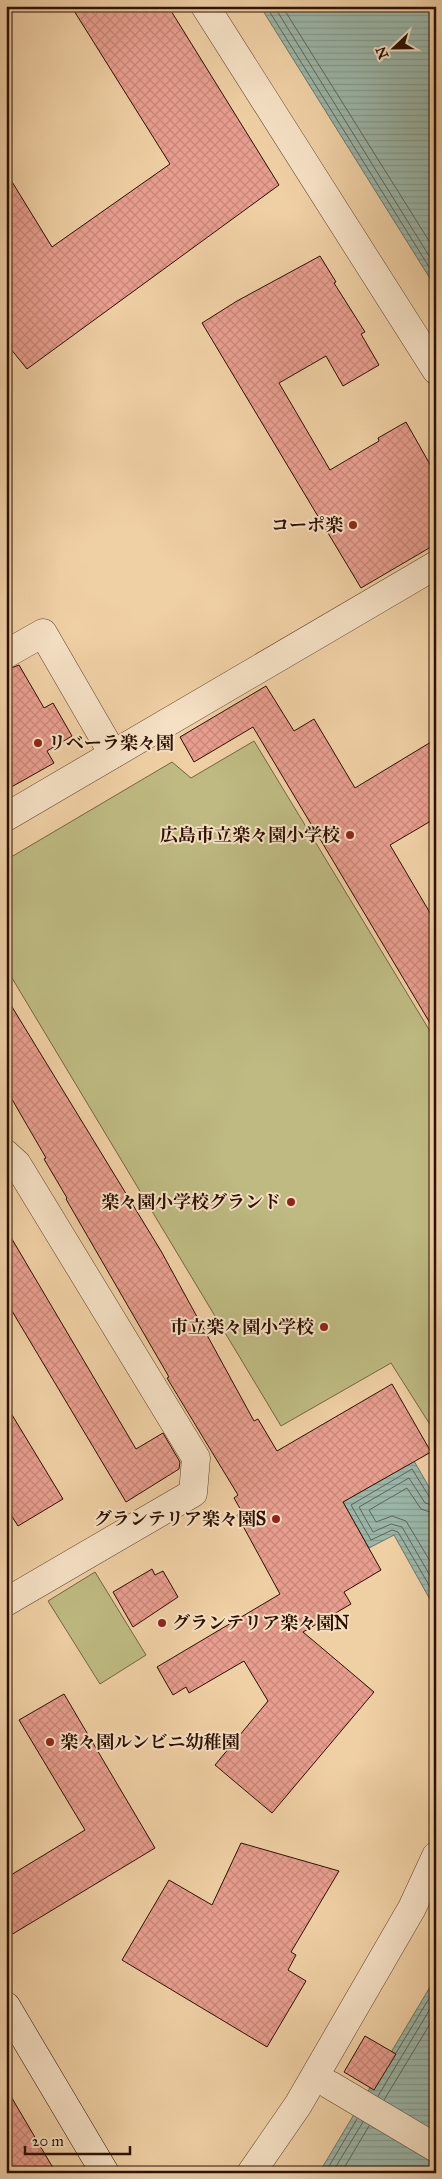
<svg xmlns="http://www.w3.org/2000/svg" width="442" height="2179" viewBox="0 0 442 2179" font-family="'IM FELL Great Primer','Noto Serif JP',serif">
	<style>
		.park { fill: #beba82; stroke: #756541 }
		.water { fill: url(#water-rules); stroke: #6e7465 }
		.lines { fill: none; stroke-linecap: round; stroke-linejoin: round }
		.shore { stroke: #636354; stroke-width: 1 }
		.building { fill: url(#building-cross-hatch); stroke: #2c1000 }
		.street-casing { stroke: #5d4029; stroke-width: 29 }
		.secondary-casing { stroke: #2c1000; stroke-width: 29 }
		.street { stroke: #f5e0c4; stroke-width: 28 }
		.secondary { stroke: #f5e0c4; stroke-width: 28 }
		.poi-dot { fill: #8f2418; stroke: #f5e0c4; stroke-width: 2 }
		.labels { text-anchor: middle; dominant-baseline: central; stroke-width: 4; stroke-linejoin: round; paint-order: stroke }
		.poi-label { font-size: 18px; font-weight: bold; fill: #2c1000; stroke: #f5e0c4; text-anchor: end }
	</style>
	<defs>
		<pattern id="water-rules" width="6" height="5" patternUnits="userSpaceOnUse" patternTransform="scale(1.25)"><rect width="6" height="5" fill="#9ab6a8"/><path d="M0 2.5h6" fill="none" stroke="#859b8f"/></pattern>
		<pattern id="building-cross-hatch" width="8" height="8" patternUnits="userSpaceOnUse" patternTransform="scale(1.25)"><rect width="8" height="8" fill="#e89e8e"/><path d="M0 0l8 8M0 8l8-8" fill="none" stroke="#c78779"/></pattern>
	</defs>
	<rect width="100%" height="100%" fill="#efcfa4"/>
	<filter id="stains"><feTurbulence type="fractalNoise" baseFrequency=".004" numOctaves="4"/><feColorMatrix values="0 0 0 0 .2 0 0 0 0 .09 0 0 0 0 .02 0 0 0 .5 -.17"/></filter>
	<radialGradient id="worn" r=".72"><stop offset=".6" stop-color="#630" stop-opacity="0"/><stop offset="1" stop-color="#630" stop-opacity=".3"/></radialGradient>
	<!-- park -->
	<g class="park">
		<polygon points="254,741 436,1041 436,1434 391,1363 281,1426 6,968 6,860 172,762 191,778"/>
		<polygon points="95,1572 146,1655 100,1684 48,1601"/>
	</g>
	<!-- water -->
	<g class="water">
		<polygon points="260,6 436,6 436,288"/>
		<polygon points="414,1461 436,1499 436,1601 432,1603 394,1535 369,1548 343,1502"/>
		<polygon points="436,1977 436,2173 319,2173"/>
	</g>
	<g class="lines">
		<!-- shore -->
		<g class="shore">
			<polyline points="266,6 436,278"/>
			<polyline points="274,6 436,267"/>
			<polyline points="282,6 436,252"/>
			<polyline points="436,1500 430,1498 412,1469 351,1505 371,1540 392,1530 398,1532 436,1597"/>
			<polyline points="436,1506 425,1503 409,1478 359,1507 373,1532 391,1524 402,1527 436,1586"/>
			<polyline points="436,1514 421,1509 407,1488 369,1510 376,1522 392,1516 406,1521 436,1571"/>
			<polyline points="396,2053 436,1987"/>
			<polyline points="378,2096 436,1999"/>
			<polyline points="384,2100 436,2014"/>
			<polyline points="325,2173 357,2119"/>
			<polyline points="332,2173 363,2122"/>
			<polyline points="341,2173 369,2126"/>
		</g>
	</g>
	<!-- building -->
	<g class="building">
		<polygon points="71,6 168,6 279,185 27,369 6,343 6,172 52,247 170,164"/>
		<polygon points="320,256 336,282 334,283 365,332 361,334 379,365 343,386 326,356 279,383 330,470 379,441 378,438 406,422 436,475 436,544 361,588 202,323 237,301"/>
		<polygon points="19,665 44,708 53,703 72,736 47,751 54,763 6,790 6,670"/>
		<polygon points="266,686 294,731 314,719 355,788 436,739 436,818 390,845 436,923 436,1033 253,727 194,762 180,737"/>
		<polygon points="6,997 161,1251 254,1421 258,1419 277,1451 392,1384 431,1452 343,1502 381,1570 344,1592 351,1604 303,1632 374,1692 272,1813 215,1765 268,1701 244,1661 189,1693 186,1687 173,1695 157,1667 280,1594 237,1515 242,1512 234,1498 238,1495 167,1378 169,1377 66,1199 67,1198 44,1159 46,1158 6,1089"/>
		<polygon points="6,1229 136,1449 163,1433 180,1462 179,1469 126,1502 6,1301"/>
		<polygon points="6,1405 63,1499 18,1526 6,1507"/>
		<polygon points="152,1569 155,1575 163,1571 178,1597 133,1627 113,1592"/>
		<polygon points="64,1694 155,1848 6,1938 6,1878 85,1830 19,1720"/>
		<polygon points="241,1843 339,1871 291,1952 296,1955 288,1970 306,1981 267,2047 122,1960 169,1880 212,1905"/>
		<polygon points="365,2036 396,2054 374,2090 344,2072"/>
		<polygon points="6,2088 56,2173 6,2173"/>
	</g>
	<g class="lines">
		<!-- street casing -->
		<g class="street-casing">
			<g id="street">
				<polyline points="205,6 436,370"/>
				<polyline points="6,654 43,633 113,754"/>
				<polyline points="6,817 436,565"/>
				<polyline points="6,1154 17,1164 196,1458 193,1493 6,1602"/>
				<polyline points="330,2085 436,2148"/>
				<polyline points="251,2173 298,2105 412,1908 436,1856"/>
			</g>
		</g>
		<!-- secondary casing -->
		<g class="secondary-casing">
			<polyline id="secondary" points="6,2006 105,2173"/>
		</g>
		<!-- street -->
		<use href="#street" class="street"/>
		<!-- secondary -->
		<use href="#secondary" class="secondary"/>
	</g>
	<!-- markers -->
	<g class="poi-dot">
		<circle cx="353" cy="525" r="5"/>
		<circle cx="38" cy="743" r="5"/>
		<circle cx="350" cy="835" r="5"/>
		<circle cx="291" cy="1202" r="5"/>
		<circle cx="324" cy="1327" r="5"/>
		<circle cx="276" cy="1519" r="5"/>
		<circle cx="162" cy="1623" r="5"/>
		<circle cx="50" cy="1742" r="5"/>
	</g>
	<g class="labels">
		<!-- poi labels -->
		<g class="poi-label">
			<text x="343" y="525">コーポ楽</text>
			<text x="48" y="743" text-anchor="start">リベーラ楽々園</text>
			<text x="340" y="835">広島市立楽々園小学校</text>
			<text x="281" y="1202">楽々園小学校グランド</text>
			<text x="314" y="1327">市立楽々園小学校</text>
			<text x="266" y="1519">グランテリア楽々園S</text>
			<text x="172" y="1623" text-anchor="start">グランテリア楽々園N</text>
			<text x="60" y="1742" text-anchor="start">楽々園ルンビニ幼稚園</text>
		</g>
	</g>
	<!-- margin -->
	<rect width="442" height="2179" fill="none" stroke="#efcfa4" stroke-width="25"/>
	<rect x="8" y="8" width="427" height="2164" fill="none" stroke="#2c1000" stroke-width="2.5"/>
	<rect x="12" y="12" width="417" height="2154" fill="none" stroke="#2c1000"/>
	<!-- north arrow -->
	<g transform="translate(394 48) rotate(248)" stroke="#f5e0c4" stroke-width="4" paint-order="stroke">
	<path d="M0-4L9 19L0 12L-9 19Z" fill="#2c1000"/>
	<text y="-8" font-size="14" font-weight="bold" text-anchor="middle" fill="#2c1000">N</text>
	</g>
	<!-- scale -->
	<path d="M25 2146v8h105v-8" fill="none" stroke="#2c1000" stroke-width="2.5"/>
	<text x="32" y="2146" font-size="15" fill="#2c1000" stroke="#f5e0c4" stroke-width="4" paint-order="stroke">20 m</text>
	<rect width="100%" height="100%" filter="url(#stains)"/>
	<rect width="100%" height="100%" fill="url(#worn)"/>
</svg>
